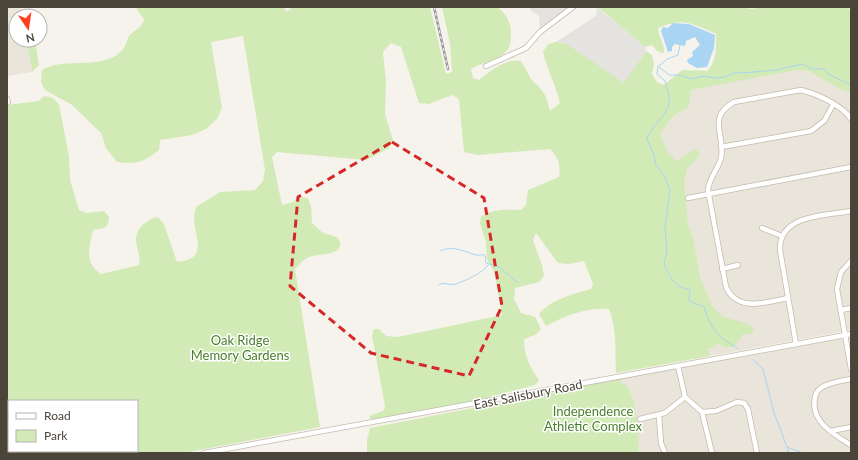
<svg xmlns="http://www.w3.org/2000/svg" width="858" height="460" viewBox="0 0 858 460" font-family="Lato,sans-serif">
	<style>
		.residential { fill: #eae5da }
		.green { fill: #d2eab5; fill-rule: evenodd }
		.parking { fill: #e5e3e0 }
		.water { fill: #a9d4f2 }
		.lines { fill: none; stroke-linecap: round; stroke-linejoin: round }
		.stream { stroke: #a9d4f2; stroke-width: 1 }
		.minor-casing { stroke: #c2bbae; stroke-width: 6 }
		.minor { stroke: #fff; stroke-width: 4.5 }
		.rail-casing { stroke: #9a9a9a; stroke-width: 2.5 }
		.rail { stroke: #fff; stroke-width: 1; stroke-dasharray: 3; stroke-linecap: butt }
		.marked { fill: none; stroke: #d62828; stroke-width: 3; stroke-dasharray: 8 5; stroke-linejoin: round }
		.labels { text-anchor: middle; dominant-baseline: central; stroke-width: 3; stroke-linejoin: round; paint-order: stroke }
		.park-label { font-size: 13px; fill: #4a7f2a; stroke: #fff }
		.street-label { font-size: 13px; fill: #4b4439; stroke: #fff }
	</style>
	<rect width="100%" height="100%" fill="#f6f3ec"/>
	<!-- residential -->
	<g class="residential">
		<polygon points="7,7 21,7 22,16 16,16 16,40 27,40 32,72 7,76"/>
		<polygon points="847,54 851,62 851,330 710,356 648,95"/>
		<polygon points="851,337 851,453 635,453 621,379"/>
	</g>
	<!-- green -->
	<g class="green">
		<path d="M137 7H283L286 11 290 10 291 7H430L446 74 452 72 450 44 442 7H498C506 15 511 21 511 34 512 61 489 58 471 69L473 78 479 80C492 70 504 59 521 61L531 79 541 89 546 97 550 111 560 103C556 85 547 70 543 52L548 44 556 42 567 44 624 82 646 51 652 55 654 64 652 74 657 82 664 85 682 70 707 71C717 62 716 46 716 34 691 23 684 17 658 28 658 37 665 44 664 53L658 52 652 45 645 47 598 7H737L752 9 759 7H848L851 12V92L844 91 809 71 796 70 691 90C689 119 683 104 669 121 666 125 664 129 660 133L667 152 676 161C685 158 688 152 696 149L699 153 696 159 687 169 684 182 688 225 693 238 700 277 712 306 723 317 746 323 754 329 752 334H743L735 346 725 348 718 343 713 348H708L710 356 616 373C615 352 617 329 609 309 587 307 564 316 546 326L539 314C552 299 573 294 591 289L593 284 584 261 569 264 558 263 536 233 533 240 542 265 544 276 539 282 515 288 514 299 521 313 535 317 541 329 535 335 524 339C524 356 530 367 539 380L535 385 467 403 372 421 369 416 383 411 385 406 372 336 374 329H379L386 336 398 337 502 315 494 272 487 259 486 242 480 223 481 217C493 208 507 210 521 210L526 205 528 190 559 177C561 165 558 157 550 149L478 155 464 152 459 99 452 95 429 104 419 103 401 47 391 43 383 52 386 82 385 114 393 140 389 148 366 160 277 152 272 157 282 205 293 202 299 197 308 198 311 206 312 223 323 233 337 237C350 256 319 253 309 257 303 259 299 265 295 269L320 427 183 453H7V105L39 101 44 96 53 98 59 105 69 156 70 180 79 210 86 213 104 211 109 217 108 224 104 228 93 230C89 248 84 263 101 274L139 265C141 255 136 248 136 239 137 227 147 219 158 217L164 224 177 262C209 259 195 239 194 219 194 215 195 211 196 207L220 192 255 190 263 181 265 170 243 36 211 42 222 108 217 119 206 129 192 135 160 140 159 150C143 163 137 164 117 162L106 148 101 133 72 105 45 90 41 82 42 70C63 56 107 72 124 48 126 44 127 40 129 36 135 29 142 28 144 19L137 10ZM9 401H137V451H9Z"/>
		<polygon points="27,40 35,40 39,65 32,72"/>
		<path d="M621 379V383C635 382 641 442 638 453H367V440L370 428Z"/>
	</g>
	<!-- parking -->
	<g class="parking">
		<polygon points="530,7 573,7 540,32 539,16 531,11"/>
		<polygon points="597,7 645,47 646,51 624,83 567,44 556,42 596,16"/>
	</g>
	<!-- water -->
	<polygon class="water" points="673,23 689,24 715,35 714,48 707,67 697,68 688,63 687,60 693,56 692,52 700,45 695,37 686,41 685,46 675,44 672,47 672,51 668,52 661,31 663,27 668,28"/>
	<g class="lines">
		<!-- stream -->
		<g class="stream">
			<path d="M680 45 678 55 667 59 658 67 657 74C659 76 662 78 664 80 666 82 666 87 667 89 676 114 654 119 647 139L654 155 656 165 665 177 670 190 665 229 667 252 664 263C666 270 673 284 681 287 685 289 687 288 690 291L689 301 704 307C711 329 718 337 737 348"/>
			<polyline points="658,66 669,75 680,75 691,79 704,76 715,78 725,77 736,72 742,73 776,70 803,64 811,69 824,69 828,74 851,85"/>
			<path d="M440 251C453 245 462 251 476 255 479 256 482 254 485 255L486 263 499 267 518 283"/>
			<path d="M439 285C445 281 449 286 456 284 465 281 483 273 488 265"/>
			<polyline points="752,359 763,369 774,413 787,447 803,453"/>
			<polyline points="787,448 789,453"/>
		</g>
		<!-- minor casing -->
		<g class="minor-casing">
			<g id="minor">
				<polyline points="486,66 526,48 540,32 573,7"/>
				<polyline points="7,99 8,102"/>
				<polyline points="721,147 811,131 824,121 833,105"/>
				<polyline points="688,198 851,167"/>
				<polyline points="762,228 782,236"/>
				<polyline points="851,261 841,272 837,289 851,369"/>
				<polyline points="722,269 738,265"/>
				<path d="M788 298C767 302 738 313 726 287L708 190C709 177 718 170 721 158 726 135 706 118 734 102L801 90C817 94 842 105 851 119"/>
				<polyline points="841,310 851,308"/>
				<path d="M796 344 780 250C779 214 825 216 851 211"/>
				<polyline points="678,366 685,397 702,412 712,453"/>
				<path d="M851 379C842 381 829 382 821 388 817 390 815 395 815 398 810 421 834 435 851 445"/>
				<polyline points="702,412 716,411 737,402 744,403 748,409 757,453"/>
				<polyline points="659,416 661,443 665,453"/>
				<polyline points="640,419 665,413 685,397"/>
				<polyline points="831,431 851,427"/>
				<polyline points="204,453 851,334"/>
			</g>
		</g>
		<!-- minor -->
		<use href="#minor" class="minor"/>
		<!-- rail casing -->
		<g class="rail-casing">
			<polyline id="rail" points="434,7 448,69"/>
		</g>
		<!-- rail -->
		<use href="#rail" class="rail"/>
	</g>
	<!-- marked area -->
	<path class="marked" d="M392 142 484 198 502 306 469 376 371 353 290 286 298 197Z"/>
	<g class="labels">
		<!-- park labels -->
		<g class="park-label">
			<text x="240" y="340">Oak Ridge<tspan x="240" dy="15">Memory Gardens</tspan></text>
			<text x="593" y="411">Independence<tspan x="593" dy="15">Athletic Complex</tspan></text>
		</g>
		<!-- street labels -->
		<g class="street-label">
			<text transform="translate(528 394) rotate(-11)">East Salisbury Road</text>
		</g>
	</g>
	<!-- border -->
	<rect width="858" height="460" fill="none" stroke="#4b4439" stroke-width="16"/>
	<!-- legend -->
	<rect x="8" y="400" width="130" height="52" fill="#ffffff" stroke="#b7b4b0"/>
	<rect x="16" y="413" width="20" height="6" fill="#ffffff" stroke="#b7b4b0"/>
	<text x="44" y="420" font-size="12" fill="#4b4439">Road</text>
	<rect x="16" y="430" width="20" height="12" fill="#d2eab5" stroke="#b7b4b0"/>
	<text x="44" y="440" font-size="12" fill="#4b4439">Park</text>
	<!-- north arrow -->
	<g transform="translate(28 28) rotate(167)"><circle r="19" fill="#ffffff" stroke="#b7b4b0"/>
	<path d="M0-3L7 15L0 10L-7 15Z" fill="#fc3f1d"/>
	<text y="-6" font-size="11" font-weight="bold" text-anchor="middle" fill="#4b4439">N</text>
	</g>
</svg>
